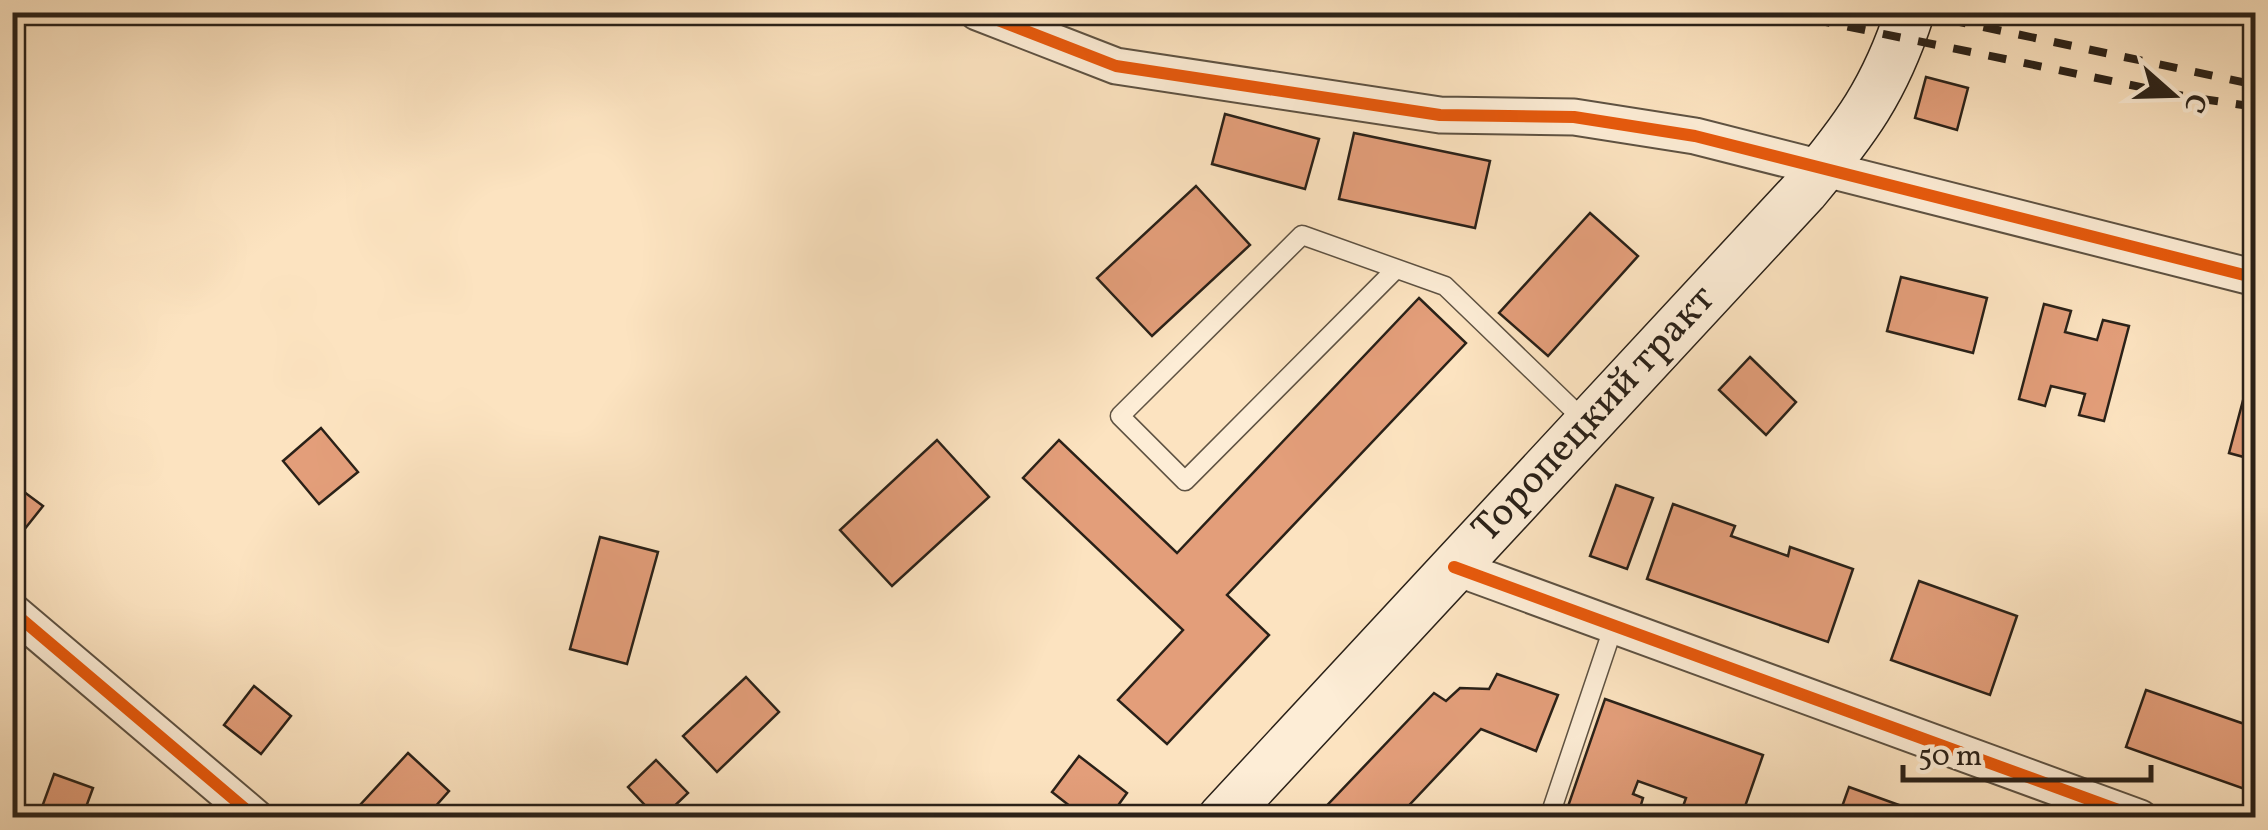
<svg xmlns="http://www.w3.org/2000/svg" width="2268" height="830" viewBox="0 0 2268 830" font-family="Vollkorn,serif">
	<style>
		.building { fill: #e39e7a; stroke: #2a2118; stroke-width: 2.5 }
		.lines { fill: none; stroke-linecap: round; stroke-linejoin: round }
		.lane-casing { stroke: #5e5242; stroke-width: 21 }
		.street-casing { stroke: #5e5242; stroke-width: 39 }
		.secondary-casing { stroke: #2a2118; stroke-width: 51 }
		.lane { stroke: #fdedd6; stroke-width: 18 }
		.street { stroke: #fdedd6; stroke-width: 35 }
		.secondary { stroke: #fdedd6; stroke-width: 48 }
		.rail { stroke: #2a2118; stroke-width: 8; stroke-dasharray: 18 18; stroke-linecap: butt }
		.cycleway-casing { stroke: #fdedd6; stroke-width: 19 }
		.cycleway { stroke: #e8590c; stroke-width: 12 }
		.labels { text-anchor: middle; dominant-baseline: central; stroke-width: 9; stroke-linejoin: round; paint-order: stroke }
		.street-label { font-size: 40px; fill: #2a2118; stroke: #fdedd6 }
	</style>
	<rect width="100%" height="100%" fill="#fce3c0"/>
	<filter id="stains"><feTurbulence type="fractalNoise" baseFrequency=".002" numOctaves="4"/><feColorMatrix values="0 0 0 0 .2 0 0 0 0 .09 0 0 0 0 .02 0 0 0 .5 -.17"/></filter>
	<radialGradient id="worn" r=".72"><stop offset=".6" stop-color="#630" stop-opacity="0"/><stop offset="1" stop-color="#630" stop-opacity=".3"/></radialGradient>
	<!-- building -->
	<g class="building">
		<polygon points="1926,77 1968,88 1957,130 1915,118"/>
		<polygon points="1225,114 1319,139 1305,189 1212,164"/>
		<polygon points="1354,133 1490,161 1475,228 1339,199"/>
		<polygon points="1196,186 1250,245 1152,336 1097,278"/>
		<polygon points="1590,213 1638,256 1548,356 1499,313"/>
		<polygon points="1901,277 1987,298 1973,353 1887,331"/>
		<polygon points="1419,298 1466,343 1227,595 1269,635 1167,744 1118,700 1183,630 1023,478 1059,440 1177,553"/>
		<polygon points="2044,304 2071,311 2065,332 2097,340 2103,320 2129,326 2104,421 2079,415 2085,394 2051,386 2045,406 2019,399"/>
		<polygon points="1750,357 1796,402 1766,435 1719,390"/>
		<polygon points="2254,359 2256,359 2255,460 2229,453"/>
		<polygon points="321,428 358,472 319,504 283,461"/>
		<polygon points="937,440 989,497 892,586 840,530"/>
		<polygon points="12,483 43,506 12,545"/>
		<polygon points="1616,485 1653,498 1627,569 1590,556"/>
		<polygon points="1673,504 1735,526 1731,536 1788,556 1790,547 1853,569 1828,642 1647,579"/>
		<polygon points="600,537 658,552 627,664 570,649"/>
		<polygon points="1919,581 2017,616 1990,695 1891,660"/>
		<polygon points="1497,674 1558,695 1536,751 1481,729 1397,818 1315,818 1434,693 1446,701 1460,688 1489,689"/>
		<polygon points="746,677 779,712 717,772 683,736"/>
		<polygon points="254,686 291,716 261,754 224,725"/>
		<polygon points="2146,690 2256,728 2256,793 2126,747"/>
		<polygon points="1605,699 1763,755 1741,818 1680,815 1686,798 1638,781 1633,794 1643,798 1637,818 1564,818"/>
		<polygon points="408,753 449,791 425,818 348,818"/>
		<polygon points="1079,756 1127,793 1109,818 1085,818 1052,792"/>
		<polygon points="656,760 688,793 662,818 657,818 628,787"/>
		<polygon points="54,774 93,788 82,818 38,818"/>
		<polygon points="1849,787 1935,818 1838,818"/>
	</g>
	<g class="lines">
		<!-- lane casing -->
		<g class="lane-casing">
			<g id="lane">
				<polyline points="1396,269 1185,481 1120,416 1302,235 1445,286 1587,423"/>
				<polyline points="1549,818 1614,625"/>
			</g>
		</g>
		<!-- street casing -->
		<g class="street-casing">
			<g id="street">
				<polyline points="977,12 1116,66 1440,115 1574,117 1695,136 2256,278"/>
				<polyline points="1454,567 2140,818"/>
				<polyline points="12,611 256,818"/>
			</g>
		</g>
		<!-- secondary casing -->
		<g class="secondary-casing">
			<path id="secondary" d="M1222 818 1804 191C1855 130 1885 90 1910 12"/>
		</g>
		<!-- lane -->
		<use href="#lane" class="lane"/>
		<!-- street -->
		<use href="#street" class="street"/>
		<!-- secondary -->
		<use href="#secondary" class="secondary"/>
		<!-- rail -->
		<g class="rail">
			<polyline points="1777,12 2189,97 2256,107"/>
			<polyline points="1913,12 2256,85"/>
		</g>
		<!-- cycleway casing -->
		<g class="cycleway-casing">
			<g id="cycleway">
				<polyline points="977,12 1116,66 1440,115 1574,117 1695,136 2256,278"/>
				<polyline points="1454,567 2140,818"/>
				<polyline points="12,611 256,818"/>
			</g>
		</g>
		<!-- cycleway -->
		<use href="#cycleway" class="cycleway"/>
	</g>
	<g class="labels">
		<!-- street labels -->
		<g class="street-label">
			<text transform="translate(1595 415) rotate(-47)">Торопецкий тракт</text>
		</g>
	</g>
	<!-- margin -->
	<rect width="2268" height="830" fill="none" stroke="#fce3c0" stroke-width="50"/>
	<rect x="15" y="15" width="2238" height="800" fill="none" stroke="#2a2118" stroke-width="5"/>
	<rect x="25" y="25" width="2218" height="780" fill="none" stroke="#2a2118" stroke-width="2.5"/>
	<!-- north arrow -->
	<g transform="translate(2173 95) rotate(110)" stroke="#fdedd6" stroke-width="8" paint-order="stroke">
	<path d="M0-8L18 38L0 25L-18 38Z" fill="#2a2118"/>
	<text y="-15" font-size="28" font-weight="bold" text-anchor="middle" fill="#2a2118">С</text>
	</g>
	<!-- scale -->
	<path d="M1903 765v15h248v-15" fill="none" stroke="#2a2118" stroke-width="5"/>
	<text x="1918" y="765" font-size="30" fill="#2a2118" stroke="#fdedd6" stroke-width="8" paint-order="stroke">50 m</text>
	<rect width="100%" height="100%" filter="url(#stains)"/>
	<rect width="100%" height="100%" fill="url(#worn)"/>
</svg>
